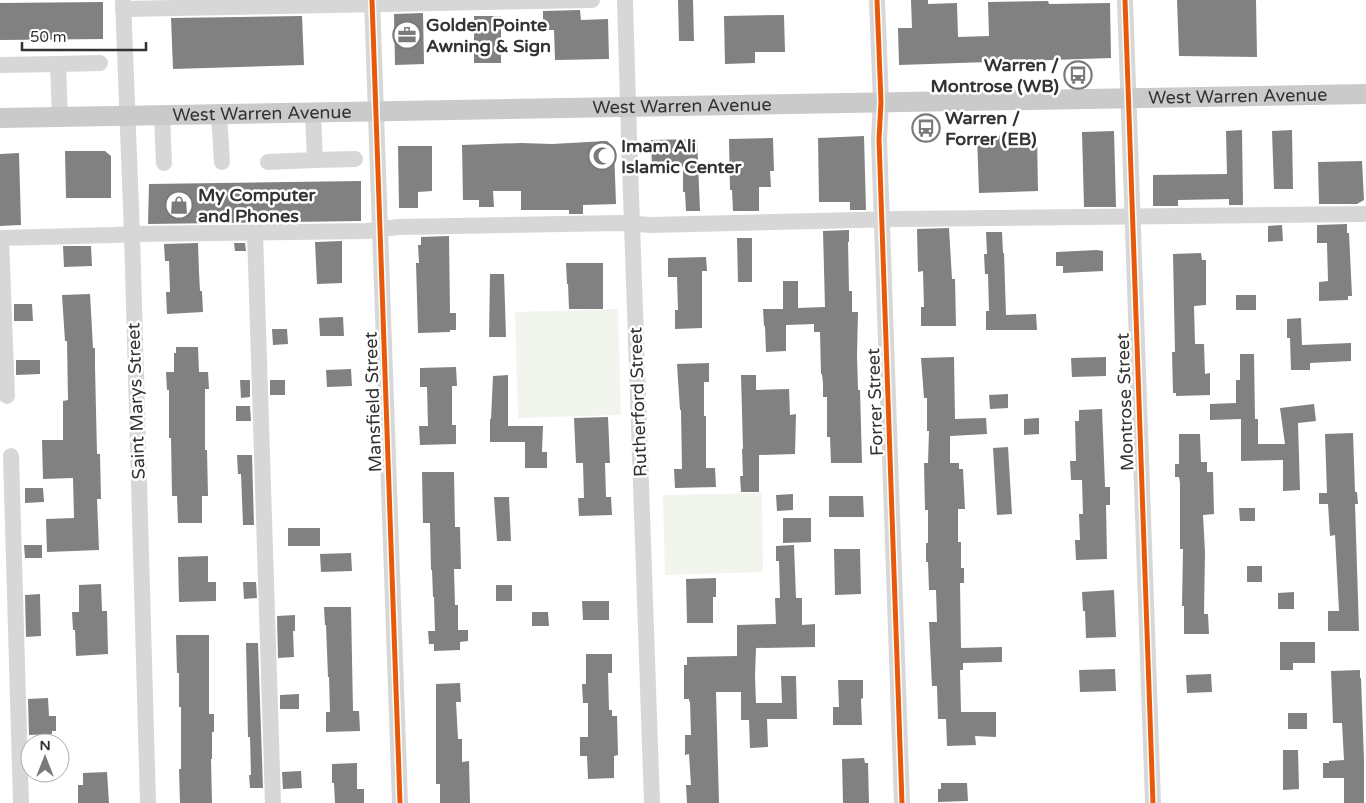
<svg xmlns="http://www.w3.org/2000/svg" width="1366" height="803" viewBox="0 0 1366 803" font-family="'Varela Round',sans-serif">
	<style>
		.green { fill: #f1f5ed }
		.building { fill: #818181 }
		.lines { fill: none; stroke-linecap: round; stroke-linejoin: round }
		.minor { stroke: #d7d7d7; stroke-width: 16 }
		.major { stroke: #cacaca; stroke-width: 20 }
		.cycleway-casing { stroke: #fff; stroke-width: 8 }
		.cycleway { stroke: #e8590c; stroke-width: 5 }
		.labels { text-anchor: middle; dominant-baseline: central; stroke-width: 5; stroke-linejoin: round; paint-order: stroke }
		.poi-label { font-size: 18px; font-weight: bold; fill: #333; stroke: #fff; text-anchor: start }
		.street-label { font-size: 18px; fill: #333; stroke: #fff }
	</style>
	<rect width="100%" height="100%" fill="#fff"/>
	<!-- green -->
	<g class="green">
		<polygon points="618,309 621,415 518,418 515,312"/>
		<polygon points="762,493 763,572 665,575 663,495"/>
	</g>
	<!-- building -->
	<g class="building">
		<polygon points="678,0 693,0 694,41 679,41"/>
		<polygon points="911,0 928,0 928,4 957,3 958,37 989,36 988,2 1048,1 1049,4 1110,3 1111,58 899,65 898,28 912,28"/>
		<polygon points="1177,0 1256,0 1257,57 1179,56"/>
		<polygon points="103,2 103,39 0,40 0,3"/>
		<polygon points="580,10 581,20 608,19 609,59 555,60 554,30 543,30 543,11"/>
		<polygon points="423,13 424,64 395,65 394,14"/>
		<polygon points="784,15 785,52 755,52 755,63 725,64 724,16"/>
		<polygon points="302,16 304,65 173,69 171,18"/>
		<rect x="474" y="16" width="27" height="47"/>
		<polygon points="1242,130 1243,205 1229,205 1229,199 1178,200 1178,206 1153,206 1153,175 1227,174 1226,131"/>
		<polygon points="1292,130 1293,189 1274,189 1272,131"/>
		<polygon points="1114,131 1116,207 1084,207 1082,132"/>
		<polygon points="1037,135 1038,191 979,193 977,136"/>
		<polygon points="864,136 866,210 850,210 850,202 819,202 818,138"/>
		<polygon points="773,138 774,171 770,171 771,187 759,187 759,211 733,211 732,190 730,190 729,139"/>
		<polygon points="697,139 700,211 686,211 685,192 683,192 683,167 652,168 651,140"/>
		<polygon points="607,141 614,148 616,204 583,205 583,214 569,214 569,210 521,210 521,191 493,191 494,207 479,207 479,200 463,200 462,145 521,143 552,144"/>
		<polygon points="398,146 432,146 432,191 418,192 418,208 399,208"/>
		<polygon points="65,151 105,151 111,156 111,198 66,198"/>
		<polygon points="19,153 21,225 0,226 0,154"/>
		<polygon points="1362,161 1364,200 1357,204 1319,204 1318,162"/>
		<polygon points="361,181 361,221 148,224 149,184"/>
		<polygon points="1347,224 1347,233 1349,233 1352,296 1348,296 1348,300 1319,301 1319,282 1328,281 1327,243 1317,243 1317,225"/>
		<polygon points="1282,225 1283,241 1268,242 1268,226"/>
		<polygon points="949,228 952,279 955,279 956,326 921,326 921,307 924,307 923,271 918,272 917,229"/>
		<polygon points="849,230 849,242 848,242 849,291 852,291 852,312 858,312 857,355 858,390 860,390 862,463 831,463 830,437 827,437 827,397 823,397 823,384 822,374 821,374 820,332 814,332 814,324 786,325 786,351 766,352 765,326 764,326 763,309 783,309 783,281 798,281 798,308 825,307 823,231"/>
		<polygon points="986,232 1002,232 1003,253 1004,253 1006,315 1036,314 1037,330 986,330 986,311 989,311 988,274 985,274 984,254 987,254"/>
		<polygon points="449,236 450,313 456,313 456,330 450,330 450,332 418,333 416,263 419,263 418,245 421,245 421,237"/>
		<polygon points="737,238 752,238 752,282 738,282"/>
		<polygon points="342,241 342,283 317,284 315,242"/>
		<polygon points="198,243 199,272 200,291 202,291 203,312 167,314 166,292 170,292 169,261 165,261 164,244"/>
		<polygon points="234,243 245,243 246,251 235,251"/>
		<polygon points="63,246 91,246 92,266 64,267"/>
		<polygon points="1097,250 1103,251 1103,271 1063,273 1063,266 1056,266 1056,252"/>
		<polygon points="1201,253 1202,260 1206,260 1206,305 1194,306 1195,344 1204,344 1205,374 1210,373 1210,395 1176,396 1176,393 1173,393 1172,352 1175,352 1173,254"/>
		<polygon points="706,257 707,271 702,271 702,328 675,329 675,310 678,310 677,277 668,277 668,258"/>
		<polygon points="566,263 603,263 603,309 569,309 568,284 567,284"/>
		<polygon points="490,274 504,274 506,337 489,337"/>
		<polygon points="90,294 93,348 95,348 95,367 97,454 100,454 101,499 97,499 99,550 47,552 46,519 74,518 73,478 43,479 42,440 63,440 63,401 68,400 67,341 65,341 62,295"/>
		<rect x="1236" y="295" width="20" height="15"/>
		<polygon points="14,304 32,304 33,321 14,321"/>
		<polygon points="343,317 344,336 320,336 319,318"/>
		<polygon points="1301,318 1302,345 1351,343 1351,361 1310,363 1310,370 1291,370 1290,338 1287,338 1287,319"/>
		<polygon points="272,329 287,329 288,344 273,345"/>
		<polygon points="176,347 198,347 199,372 208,372 209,389 205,389 205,450 207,450 208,496 202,496 202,523 178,523 177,496 172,496 171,438 169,438 169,390 167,390 166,372 174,372 174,353 176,353"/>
		<polygon points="1240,354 1254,354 1255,419 1258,419 1258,444 1285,444 1280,408 1314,404 1316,421 1298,423 1300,490 1283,491 1283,460 1241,461 1241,419 1210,420 1210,404 1236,403 1236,380 1240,380"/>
		<polygon points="954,357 955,419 986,418 987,434 950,436 950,463 959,463 959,469 963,469 965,509 958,509 958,542 961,542 961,568 964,568 964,583 960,583 961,648 1002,647 1002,662 963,663 963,670 960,670 961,712 996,712 996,737 975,736 976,745 947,746 946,719 938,719 937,686 932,686 929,622 937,622 936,590 929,590 928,562 926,562 926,543 928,543 928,510 925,510 924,463 928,463 929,431 927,431 927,398 924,398 921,358"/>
		<polygon points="1106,357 1106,376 1072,377 1071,358"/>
		<polygon points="16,360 40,360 40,374 16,375"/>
		<polygon points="709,363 709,382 704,382 704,416 706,416 706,468 715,468 716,487 675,488 674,469 682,469 681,410 680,410 677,364"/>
		<polygon points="456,367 457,386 452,386 452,425 456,425 456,444 420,445 419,426 428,426 427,387 420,387 420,368"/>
		<polygon points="351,369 352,386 327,387 326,370"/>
		<polygon points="508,375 508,426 543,426 542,452 547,452 547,468 525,468 525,442 490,442 490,419 491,419 493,376"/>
		<polygon points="741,375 756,375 756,390 789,389 790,415 796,414 795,454 759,455 759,492 741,492 740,476 743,476 742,449 743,449"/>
		<polygon points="240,380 250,380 250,397 241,398"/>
		<rect x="270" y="380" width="15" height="15"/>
		<polygon points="1008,394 1008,408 990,409 989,395"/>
		<polygon points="236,406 250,406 251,421 236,421"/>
		<polygon points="1102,409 1105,485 1105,487 1110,487 1110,505 1106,505 1107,559 1076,560 1075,540 1080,540 1079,514 1083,514 1082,480 1071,480 1070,461 1076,461 1075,421 1079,421 1079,410"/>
		<polygon points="608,417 610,463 605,463 606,497 611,497 612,515 579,516 578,498 584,498 583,463 576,463 574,418"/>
		<polygon points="1039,418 1039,434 1024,435 1024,419"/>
		<polygon points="1353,433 1355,492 1357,492 1358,504 1355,504 1359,631 1328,631 1328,611 1339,611 1335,535 1330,536 1328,504 1319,504 1319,493 1327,493 1325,434"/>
		<polygon points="1179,434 1200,434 1201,462 1207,462 1207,472 1213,472 1214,514 1203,515 1205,552 1204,614 1208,614 1209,634 1184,634 1184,606 1182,606 1183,549 1180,549 1180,483 1179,477 1175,477 1175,464 1179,464"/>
		<polygon points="1008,447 1012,514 997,515 993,448"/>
		<polygon points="237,455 252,455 254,525 243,525 241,474 238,474"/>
		<polygon points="422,472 454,472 455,527 460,527 461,569 454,569 455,605 458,605 458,630 468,630 468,641 460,642 460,650 434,651 434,644 429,644 428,631 435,631 434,597 433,597 432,570 431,570 430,523 423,523"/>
		<polygon points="25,488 43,488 44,502 25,503"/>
		<polygon points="793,494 793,510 777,511 776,495"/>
		<polygon points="829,496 863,496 864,517 829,517"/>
		<polygon points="494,497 509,497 511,541 497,541"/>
		<polygon points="1239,508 1255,508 1255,521 1240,521"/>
		<polygon points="783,518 811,518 811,542 783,543"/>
		<rect x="288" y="528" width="32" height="18"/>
		<polygon points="24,545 42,545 42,558 25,558"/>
		<polygon points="794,545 796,598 802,598 802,625 815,624 815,647 756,648 755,677 756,703 782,703 781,676 796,676 797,719 767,719 768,747 750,748 749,720 741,720 741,692 716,692 719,803 687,803 686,785 691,785 689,754 685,755 685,735 691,735 690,701 689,702 689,699 684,699 684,665 687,665 687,657 737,656 737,625 776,624 775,598 780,598 779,561 776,561 776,546"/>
		<polygon points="834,549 860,549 861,594 835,595"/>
		<polygon points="351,553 352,571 321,572 320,554"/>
		<polygon points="208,556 208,582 216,582 216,601 179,602 178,557"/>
		<rect x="1247" y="566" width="15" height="16"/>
		<polygon points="716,578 716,597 713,597 713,623 687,623 686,579"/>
		<polygon points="243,582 256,582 257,598 244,599"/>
		<polygon points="101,584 102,611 107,611 108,654 76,656 75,630 73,630 72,612 79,612 79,585"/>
		<rect x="496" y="585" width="16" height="16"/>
		<polygon points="1114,590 1116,637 1086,638 1085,611 1083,611 1082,592"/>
		<polygon points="1294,592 1294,609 1278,609 1278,593"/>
		<polygon points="40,594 41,636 26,637 25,595"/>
		<polygon points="582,601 609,601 609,620 583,620"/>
		<polygon points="324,607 351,607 353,711 359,711 360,731 326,732 326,712 330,712 329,677 328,677 326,625 325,625"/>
		<polygon points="532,612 548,612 549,626 532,626"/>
		<polygon points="295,615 295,631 293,631 294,657 278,658 277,616"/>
		<polygon points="176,635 209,635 209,714 214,714 214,732 212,732 212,759 211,759 212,803 180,803 179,769 181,769 181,707 179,707 179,673 177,673"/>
		<polygon points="1280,642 1315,642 1315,663 1293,663 1293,670 1280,670"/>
		<polygon points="246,643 258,643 263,788 250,788 249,775 251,775 250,737 248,737"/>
		<polygon points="586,654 612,654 612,673 608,673 609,710 612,710 612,716 617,716 618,755 614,756 614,778 588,779 587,756 580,756 580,737 588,737 588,703 583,703 582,684 586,684"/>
		<polygon points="1115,669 1116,691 1080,692 1079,670"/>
		<polygon points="1360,670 1360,678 1361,678 1364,760 1364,803 1344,803 1344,778 1323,778 1323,763 1329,763 1329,761 1344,760 1342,723 1333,723 1331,671"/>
		<polygon points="1211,674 1212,692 1187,693 1186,675"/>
		<polygon points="838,680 863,680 863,698 861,699 862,725 833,725 833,707 839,707"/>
		<polygon points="460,683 461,702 456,702 458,739 462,739 462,762 469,761 470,803 440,803 440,784 436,784 436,684"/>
		<polygon points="299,694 299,709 280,709 280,695"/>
		<polygon points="48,698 49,716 56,716 56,731 52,731 52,734 29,735 28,699"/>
		<rect x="1288" y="713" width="19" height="16"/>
		<polygon points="1283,750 1298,750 1299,789 1283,790"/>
		<polygon points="864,758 865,763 868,763 869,803 843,803 842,759"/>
		<polygon points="357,763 357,789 364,789 364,803 335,803 334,783 332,783 332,764"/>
		<polygon points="301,771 302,788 283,789 282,772"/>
		<polygon points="107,772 109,803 78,803 78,785 83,785 83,773"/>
		<polygon points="941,783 967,783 968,801 938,802 938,789 941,789"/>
	</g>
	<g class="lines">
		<!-- minor -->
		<g class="minor">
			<polyline points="123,0 132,234 148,803"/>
			<polyline points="372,0 400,803"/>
			<polyline points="625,0 629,137 652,803"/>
			<polyline points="877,0 881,102 879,139 902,803"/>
			<polyline points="1125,0 1153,803"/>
			<polyline points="123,9 592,0"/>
			<polyline points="58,64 100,63"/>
			<polyline points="0,65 58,64 60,117"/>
			<polyline points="219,114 222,162"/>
			<polyline points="162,115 164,163"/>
			<polyline points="315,160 355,159"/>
			<polyline points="268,162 315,160 313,113"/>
			<polyline points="255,233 273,803"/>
			<polyline points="0,238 114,235 132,234 367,231 398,227 619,223 652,225 900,219 1366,214"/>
			<polyline points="1,238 7,396"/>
			<polyline points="11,456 21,803"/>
		</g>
		<!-- major -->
		<path class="major" id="s1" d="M0 118 1366 94"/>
		<!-- cycleway casing -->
		<g class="cycleway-casing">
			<g id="cycleway">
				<polyline points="372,0 400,803"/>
				<polyline points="877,0 881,102 879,139 902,803"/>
				<polyline points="1125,0 1153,803"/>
			</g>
		</g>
		<!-- cycleway -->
		<use href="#cycleway" class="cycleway"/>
	</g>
	<!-- icons -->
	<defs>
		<g id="office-ring" transform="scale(1.4375)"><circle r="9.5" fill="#fff" stroke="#7a7a7a" stroke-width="1.5"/><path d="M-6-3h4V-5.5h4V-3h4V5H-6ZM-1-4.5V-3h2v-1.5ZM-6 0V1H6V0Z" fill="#7a7a7a"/></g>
		<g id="bus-ring" transform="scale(1.4375)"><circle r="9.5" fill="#fff" stroke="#7a7a7a" stroke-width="1.5"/><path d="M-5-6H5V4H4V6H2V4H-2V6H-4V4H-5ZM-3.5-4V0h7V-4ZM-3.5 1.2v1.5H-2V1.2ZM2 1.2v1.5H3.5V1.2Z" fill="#7a7a7a"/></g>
		<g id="mosque-ring" transform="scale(1.4375)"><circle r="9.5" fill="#fff" stroke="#7a7a7a" stroke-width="1.5"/><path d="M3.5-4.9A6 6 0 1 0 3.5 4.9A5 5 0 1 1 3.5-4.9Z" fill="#7a7a7a"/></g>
		<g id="shop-ring" transform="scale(1.4375)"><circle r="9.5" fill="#fff" stroke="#7a7a7a" stroke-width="1.5"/><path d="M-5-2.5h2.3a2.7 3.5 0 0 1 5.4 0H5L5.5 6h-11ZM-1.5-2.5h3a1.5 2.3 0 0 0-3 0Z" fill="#7a7a7a"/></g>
	</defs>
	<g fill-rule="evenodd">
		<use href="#office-ring" x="407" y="35"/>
		<use href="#bus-ring" x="1078" y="75"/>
		<use href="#bus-ring" x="926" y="128"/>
		<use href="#mosque-ring" x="602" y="156"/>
		<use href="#shop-ring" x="179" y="205"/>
	</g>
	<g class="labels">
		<!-- poi labels -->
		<g class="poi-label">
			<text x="426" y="25">Golden Pointe<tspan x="426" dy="21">Awning &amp; Sign</tspan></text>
			<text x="1059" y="65" text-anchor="end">Warren /<tspan x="1059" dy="21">Montrose (WB)</tspan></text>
			<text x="945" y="118">Warren /<tspan x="945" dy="21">Forrer (EB)</tspan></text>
			<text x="621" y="146">Imam Ali<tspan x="621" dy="21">Islamic Center</tspan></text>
			<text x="198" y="195">My Computer<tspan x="198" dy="21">and Phones</tspan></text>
		</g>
		<!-- street labels -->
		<g class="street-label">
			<text stroke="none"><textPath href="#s1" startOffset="1238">West Warren Avenue</textPath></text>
			<text stroke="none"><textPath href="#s1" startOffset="682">West Warren Avenue</textPath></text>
			<text stroke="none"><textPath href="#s1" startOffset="262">West Warren Avenue</textPath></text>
			<text transform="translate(136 401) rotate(-92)">Saint Marys Street</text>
			<text transform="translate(373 402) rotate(-92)">Mansfield Street</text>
			<text transform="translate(638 402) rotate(-92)">Rutherford Street</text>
			<text transform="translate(875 402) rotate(-92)">Forrer Street</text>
			<text transform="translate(1125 402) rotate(-92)">Montrose Street</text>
		</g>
	</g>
	<!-- north arrow -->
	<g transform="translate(45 758)"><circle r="24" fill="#ffffff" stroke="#adadad"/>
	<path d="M0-4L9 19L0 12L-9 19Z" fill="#7a7a7a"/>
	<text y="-8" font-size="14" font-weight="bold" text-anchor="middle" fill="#333333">N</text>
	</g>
	<!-- scale -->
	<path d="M22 42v8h124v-8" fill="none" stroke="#333333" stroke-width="2.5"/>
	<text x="30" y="42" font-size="15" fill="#333333" stroke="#ffffff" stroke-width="4" paint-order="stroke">50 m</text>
</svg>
